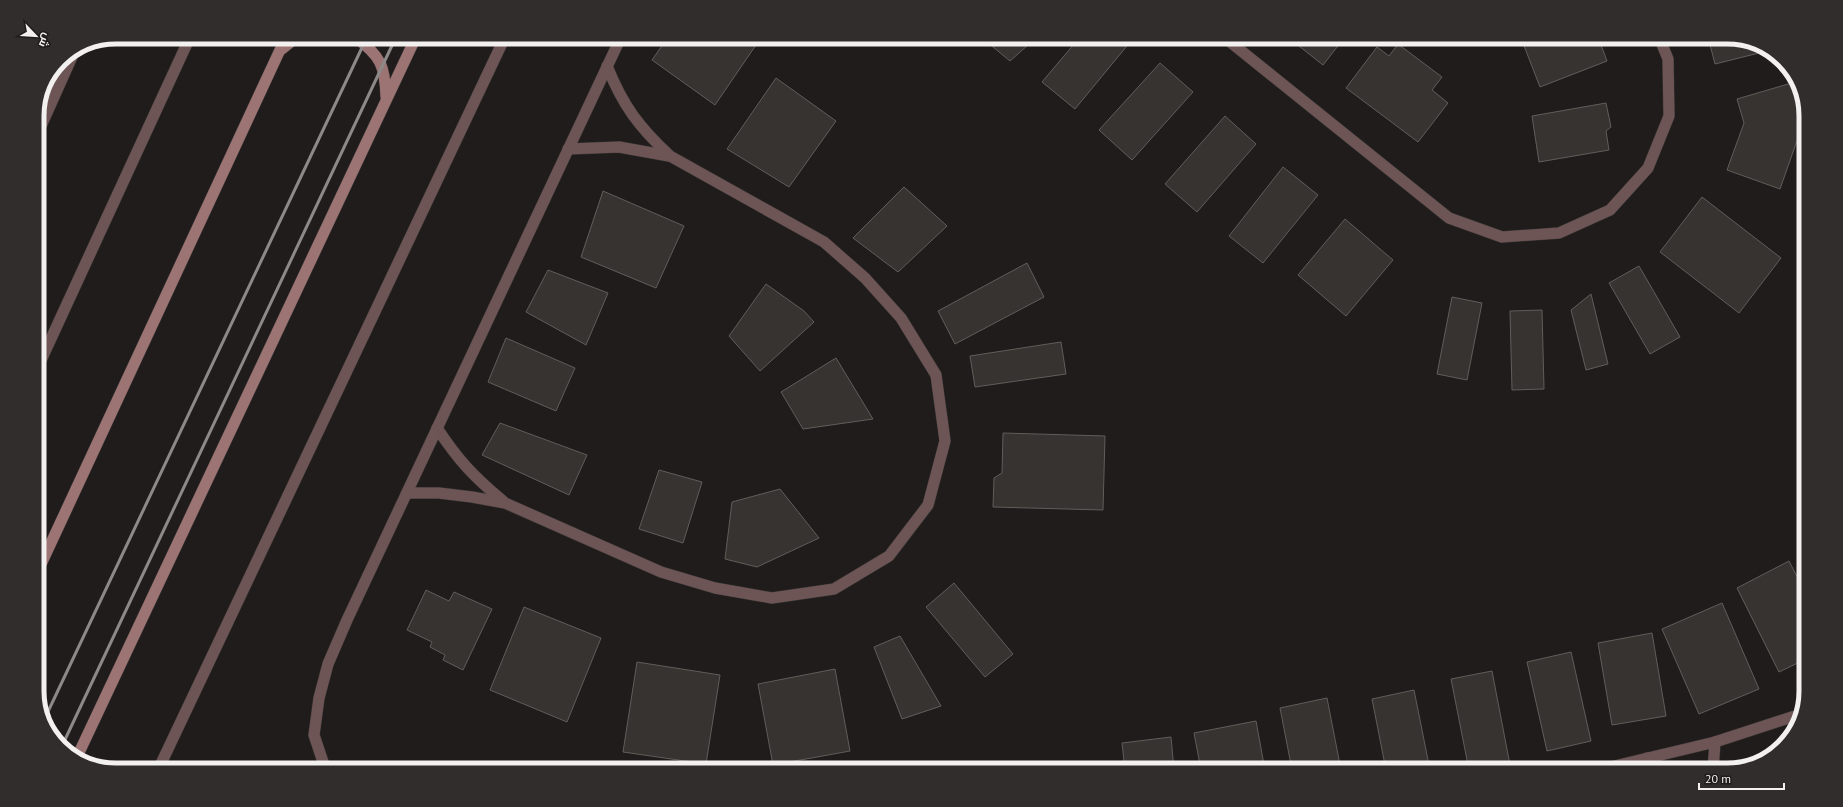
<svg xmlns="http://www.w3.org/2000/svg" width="1843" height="807" viewBox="0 0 1843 807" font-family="'PT Sans',Cairo,sans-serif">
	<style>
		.building { fill: #363330; stroke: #615d5a }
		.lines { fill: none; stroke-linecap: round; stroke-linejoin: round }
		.minor-casing { stroke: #393635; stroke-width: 12 }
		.secondary-casing { stroke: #393635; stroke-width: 12 }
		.minor { stroke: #6e5555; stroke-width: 11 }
		.secondary { stroke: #9c7474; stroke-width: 11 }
		.rail { stroke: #8c8988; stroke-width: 3 }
		.rim { fill: none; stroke: #f3f1f0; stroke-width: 5 }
	</style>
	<rect width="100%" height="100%" fill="#201c1b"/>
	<!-- building -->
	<g class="building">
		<polygon points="668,37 739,37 758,42 715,105 652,60"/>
		<polygon points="981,37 1037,37 1010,61"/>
		<polygon points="1080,37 1126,37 1131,41 1075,109 1042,82"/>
		<polygon points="1286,37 1306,37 1299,46"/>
		<polygon points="1306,37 1345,37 1323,65 1299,46"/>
		<polygon points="1525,37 1598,37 1607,61 1540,87 1521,38"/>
		<polygon points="1708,37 1727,37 1757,43 1767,51 1715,64"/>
		<polygon points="1398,44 1442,77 1432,90 1448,103 1418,142 1346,88 1377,47 1389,56"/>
		<polygon points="1160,63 1193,92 1132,160 1099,130"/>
		<polygon points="776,78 836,121 789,187 727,149"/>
		<polygon points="1795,82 1806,111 1806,134 1800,132 1780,189 1727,170 1744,123 1737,99"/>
		<polygon points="1606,103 1611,127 1606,131 1609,150 1539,162 1532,116"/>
		<polygon points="1225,116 1256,144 1197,212 1165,184"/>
		<polygon points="1283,167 1318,195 1263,263 1229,236"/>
		<polygon points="904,187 947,226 898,272 853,238"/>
		<polygon points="603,191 684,226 656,288 581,257"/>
		<polygon points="1702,197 1781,258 1739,313 1660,252"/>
		<polygon points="1345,219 1393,260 1346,316 1298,275"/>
		<polygon points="1027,263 1044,297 955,344 938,311"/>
		<polygon points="1639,266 1680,337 1650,354 1609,283"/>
		<polygon points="548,270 608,293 586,345 526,312"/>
		<polygon points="766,284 804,311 814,322 760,371 729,336"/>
		<polygon points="1591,294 1608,364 1586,370 1571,310"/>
		<polygon points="1452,297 1482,303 1467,380 1437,374"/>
		<polygon points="1542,310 1544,389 1512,390 1510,311"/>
		<polygon points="506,338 575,368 556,411 488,382"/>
		<polygon points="1061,342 1066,374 975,387 970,356"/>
		<polygon points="836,358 873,419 803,429 781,392"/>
		<polygon points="500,423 587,455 569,495 482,455"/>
		<polygon points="1003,433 1105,436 1103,510 993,507 994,478 1002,473"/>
		<polygon points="659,470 702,482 683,543 639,529"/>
		<polygon points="780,489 819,538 757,567 725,559 732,502"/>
		<polygon points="1789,561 1806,594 1806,659 1779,672 1737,588"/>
		<polygon points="954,583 1013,654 985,677 926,607"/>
		<polygon points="426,590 449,601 454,592 492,609 463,670 443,660 445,655 430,647 432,642 407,630"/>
		<polygon points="1722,603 1759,689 1699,714 1662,629"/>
		<polygon points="524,607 601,638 567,722 490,690"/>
		<polygon points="1652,633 1666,716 1612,725 1598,643"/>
		<polygon points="900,636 941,706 902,719 874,647"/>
		<polygon points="1571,652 1591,741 1547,751 1527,662"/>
		<polygon points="637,662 720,675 706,764 623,752"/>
		<polygon points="835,669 850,751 773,765 758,684"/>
		<polygon points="1492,671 1510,765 1486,770 1469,770 1451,679"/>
		<polygon points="1414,690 1430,770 1386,770 1372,699"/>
		<polygon points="1327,698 1341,770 1292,770 1280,708"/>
		<polygon points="1256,721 1265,770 1201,770 1194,733"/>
		<polygon points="1171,737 1174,770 1125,770 1122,743"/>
	</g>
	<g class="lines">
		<!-- minor casing -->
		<g class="minor-casing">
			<g id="minor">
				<polyline points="1224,37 1449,218 1502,237 1559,233 1610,210 1648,168 1669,116 1668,59 1659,37"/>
				<polyline points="37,135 75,50"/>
				<polyline points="568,149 619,147 669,156"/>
				<polyline points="37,369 190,37"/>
				<path d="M437 428C458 460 474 477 503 501"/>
				<path d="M407 493H439L472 497 505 503 661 572 715 588 772 598 834 589 889 556 928 505 945 441 936 375 901 318 865 278 824 242 670 156C639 127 623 106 607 66"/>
				<polyline points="1647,758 1655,770"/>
				<polyline points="158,770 505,37"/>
				<polyline points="327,770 323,762 314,735 319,698 328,664 347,620 621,37"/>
				<polyline points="1598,770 1715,742 1801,714"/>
				<polyline points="1713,770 1715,742"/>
			</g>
		</g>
		<!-- secondary casing -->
		<g class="secondary-casing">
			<g id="secondary">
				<path d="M355 37C381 56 385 66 386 97"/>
				<polyline points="282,49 297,37"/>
				<polyline points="37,573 286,37"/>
				<polyline points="77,757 416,37"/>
			</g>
		</g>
		<!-- minor -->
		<use href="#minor" class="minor"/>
		<!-- secondary -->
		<use href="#secondary" class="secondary"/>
		<!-- rail -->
		<g class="rail">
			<polyline points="45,718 367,37"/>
			<polyline points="62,746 396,37"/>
		</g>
	</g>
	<!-- crop -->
	<path d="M0 0H1843V807H0ZM116 44H1727A72 72 0 0 1 1799 116V691A72 72 0 0 1 1727 763H116A72 72 0 0 1 44 691V116A72 72 0 0 1 116 44Z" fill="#312d2c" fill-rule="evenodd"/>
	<path class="rim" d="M116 44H1727A72 72 0 0 1 1799 116V691A72 72 0 0 1 1727 763H116A72 72 0 0 1 44 691V116A72 72 0 0 1 116 44Z"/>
	<!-- north arrow -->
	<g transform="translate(36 36) rotate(115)" stroke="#201c1b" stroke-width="3" paint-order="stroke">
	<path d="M0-3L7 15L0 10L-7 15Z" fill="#f3f1f0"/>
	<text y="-6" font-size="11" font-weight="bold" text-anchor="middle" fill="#f3f1f0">ش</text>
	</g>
	<!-- scale -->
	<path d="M1699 783v6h85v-6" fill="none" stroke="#f3f1f0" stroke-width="2"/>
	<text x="1705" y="783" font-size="12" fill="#f3f1f0" stroke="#201c1b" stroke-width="3" paint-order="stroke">20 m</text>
</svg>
